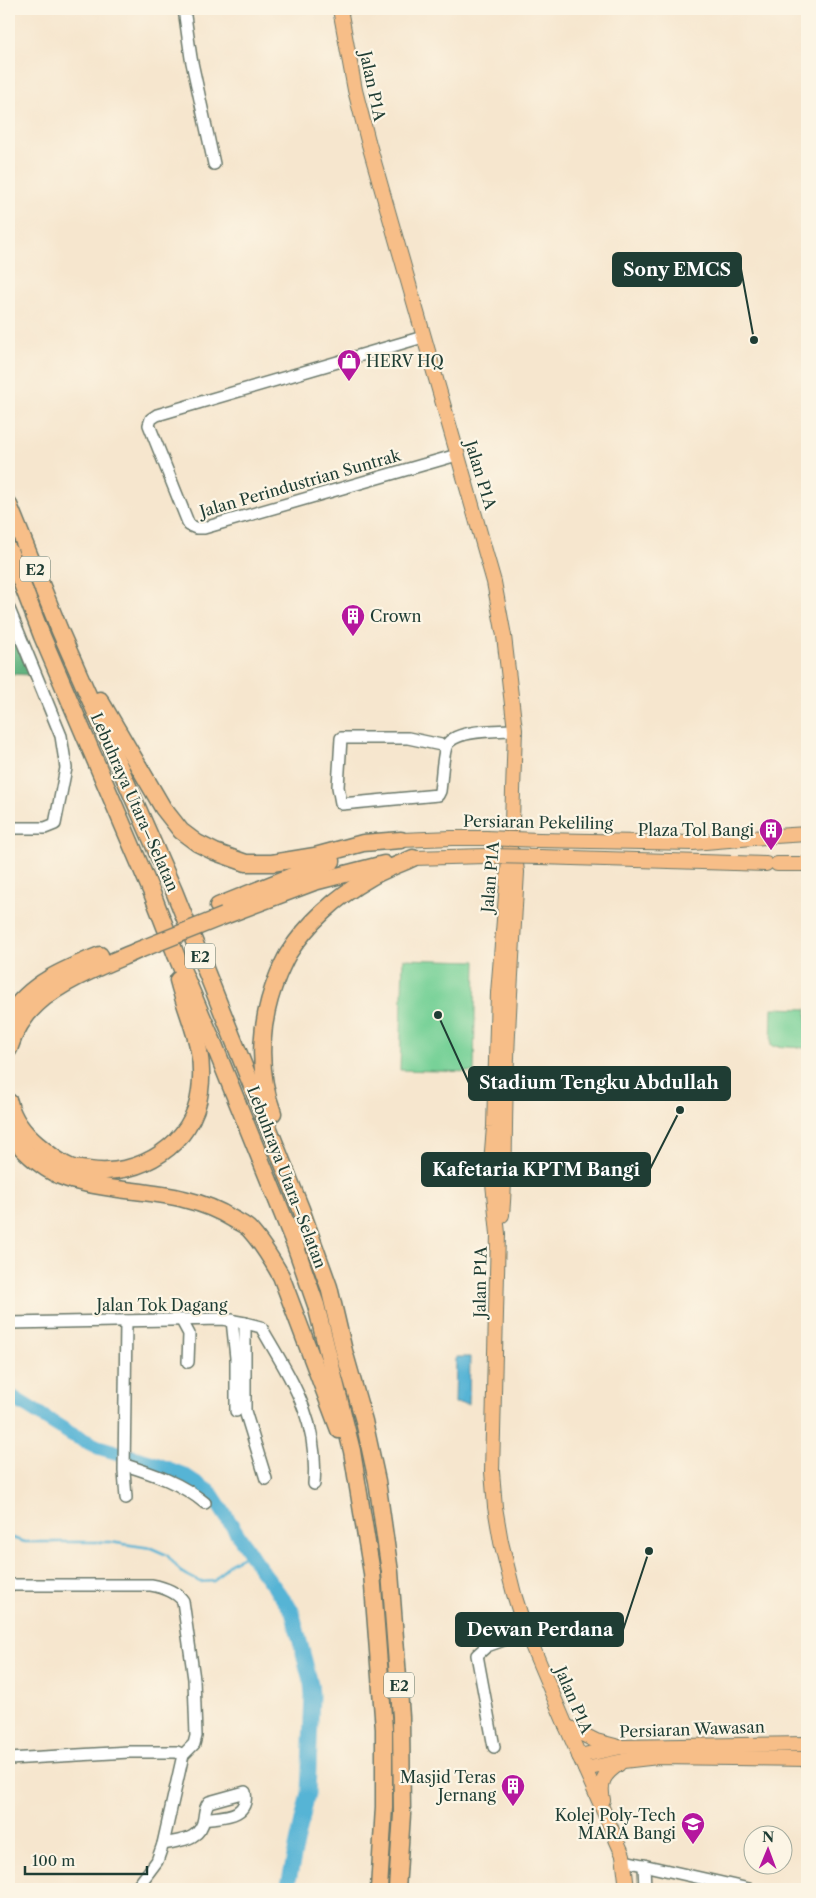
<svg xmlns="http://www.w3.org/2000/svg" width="816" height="1898" viewBox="0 0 816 1898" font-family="'Libre Caslon Text',serif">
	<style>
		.green { fill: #78d198; stroke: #4c8766 }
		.forest { fill: #62b380; stroke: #40785a }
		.water { fill: #57b4d5; stroke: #3b7884 }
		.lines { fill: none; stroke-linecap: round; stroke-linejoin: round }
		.stream { stroke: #57b4d5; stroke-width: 2.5 }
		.river { stroke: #57b4d5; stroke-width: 15 }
		.minor-casing { stroke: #6a786a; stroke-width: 14 }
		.major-casing { stroke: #6a786a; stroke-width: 16 }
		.highway-casing { stroke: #6a786a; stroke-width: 19 }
		.minor { stroke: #fff; stroke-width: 11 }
		.major { stroke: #f7be88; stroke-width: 14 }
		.highway { stroke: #f7be88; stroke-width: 16 }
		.major-bridge-casing { stroke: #6a786a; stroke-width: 16; stroke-linecap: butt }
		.highway-bridge-casing { stroke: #6a786a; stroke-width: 19; stroke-linecap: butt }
		.major-bridge { stroke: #f7be88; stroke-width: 14 }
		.highway-bridge { stroke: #f7be88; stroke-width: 16 }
		.labels { text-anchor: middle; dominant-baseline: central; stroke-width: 4.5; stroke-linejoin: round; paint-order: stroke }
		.shield { fill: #fcf5e5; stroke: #617469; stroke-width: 1 }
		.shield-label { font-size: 15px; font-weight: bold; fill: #1f3d34 }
		.street-label { font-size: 16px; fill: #1f3d34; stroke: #fcf5e5 }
		.poi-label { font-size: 16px; fill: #1f3d34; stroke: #fcf5e5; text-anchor: end }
		.leader { fill: none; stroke: #1f3d34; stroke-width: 2 }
		.callout-dot { fill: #1f3d34; stroke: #fcf5e5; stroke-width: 2 }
		.callout { fill: #1f3d34; stroke: #1f3d34; stroke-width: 2 }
		.callout-label { font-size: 18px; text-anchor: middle; font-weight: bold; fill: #fff }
	</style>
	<rect width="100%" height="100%" fill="#fcf5e5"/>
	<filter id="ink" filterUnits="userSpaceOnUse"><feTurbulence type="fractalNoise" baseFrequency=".02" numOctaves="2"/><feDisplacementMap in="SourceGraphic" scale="10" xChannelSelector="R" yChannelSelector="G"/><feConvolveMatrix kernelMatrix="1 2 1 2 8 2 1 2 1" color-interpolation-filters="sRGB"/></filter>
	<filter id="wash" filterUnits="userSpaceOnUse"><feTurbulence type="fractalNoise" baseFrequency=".0096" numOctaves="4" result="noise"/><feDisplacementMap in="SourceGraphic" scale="20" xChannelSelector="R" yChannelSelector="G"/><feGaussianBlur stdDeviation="1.12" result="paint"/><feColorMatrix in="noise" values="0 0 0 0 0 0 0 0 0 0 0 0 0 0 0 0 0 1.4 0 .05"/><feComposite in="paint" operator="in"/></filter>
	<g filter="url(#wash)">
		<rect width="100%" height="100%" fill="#f6e6ce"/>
		<!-- green -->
		<g class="green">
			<polygon points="403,959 476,961 474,1072 400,1070"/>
			<polygon points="772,1008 807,1009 806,1048 771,1046"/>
		</g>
		<!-- forest -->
		<polygon class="forest" points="9,632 32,675 9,674"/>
		<!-- water -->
		<polygon class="water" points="456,1357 470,1357 469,1404 455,1403"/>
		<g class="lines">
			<!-- stream -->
			<polyline class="stream" points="9,1537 25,1542 110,1542 151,1548 167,1555 181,1572 200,1582 214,1581 230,1563 250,1553"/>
			<!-- river -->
			<polyline class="river" points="9,1395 71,1434 98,1447 153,1463 184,1475 211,1493 255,1561 292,1611 311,1684 312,1695 308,1793 287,1889"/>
		</g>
	</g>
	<g filter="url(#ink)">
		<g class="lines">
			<!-- minor casing -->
			<g class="minor-casing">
				<g id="minor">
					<polyline points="184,9 191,58 214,164"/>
					<polyline points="423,337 157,415 151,419 149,425 189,525 196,528 204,528 457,455"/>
					<polyline points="9,609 61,736 66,768 55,824 45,828 9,828"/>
					<path d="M446 746 408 738H341L338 787 341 803 342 804 438 795 440 791C442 777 442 760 446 747 452 729 498 731 515 730"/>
					<polyline points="232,1320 236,1358 236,1411"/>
					<polyline points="182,1321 189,1334 188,1362"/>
					<polyline points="9,1323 223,1319 245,1323 245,1411 266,1479"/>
					<path d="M245 1323 261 1327C292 1381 319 1419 314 1484"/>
					<path d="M125 1465C154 1474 181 1483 205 1503"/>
					<polyline points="126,1498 124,1471 126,1321"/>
					<path d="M9 1585H151C162 1587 176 1591 183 1601L194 1679 196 1736 194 1744 183 1755 163 1844 157 1861 136 1889"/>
					<polyline points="494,1747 477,1655 487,1646 526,1632"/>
					<polyline points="9,1759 129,1752 177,1752 183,1755"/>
					<path d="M163 1844C182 1840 201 1840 204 1818 205 1811 205 1807 209 1802L245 1792C249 1818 223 1816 204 1819"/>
					<polyline points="625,1861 749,1889"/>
					<polyline points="644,1865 645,1889"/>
				</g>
			</g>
			<!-- major casing -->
			<g class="major-casing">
				<g id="major">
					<polyline points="340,9 355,90 368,141 494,582 504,636 515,730 512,822 498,993 494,1127 491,1163 498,1234 492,1472 495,1507 501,1542 514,1594 525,1629 566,1726 623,1855 627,1889"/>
					<polyline points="775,836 807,834"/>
					<polyline points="401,840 452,838 486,838"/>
					<polyline points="539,840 693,843 765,837"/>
					<polyline points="540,857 766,864"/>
					<polyline points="413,858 486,856"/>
					<polyline points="777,864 807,864"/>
					<path d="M502 1215C506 1172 504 1129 506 1086 508 1014 513 943 517 872L515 855"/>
					<polyline points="566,1726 596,1741 615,1746"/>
					<polyline points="579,1756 621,1747 807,1744"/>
					<polyline points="585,1769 623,1761 658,1757 807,1759"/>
					<path d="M603 1800C599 1782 604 1774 619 1764"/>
				</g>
			</g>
			<!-- highway casing -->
			<g class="highway-casing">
				<g id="highway">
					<polyline points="9,505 60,631 174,891 301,1209 329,1287 344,1351 364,1421 377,1481 390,1572 401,1717 402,1814 397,1889"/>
					<polyline points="9,550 42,636 152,893 176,955 213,1042 295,1245 316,1305 352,1451 372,1573 384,1729 384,1807 379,1889"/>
					<polyline points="100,700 163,808 181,831 197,843 215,852 246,863 272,863 315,856 363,843 401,840"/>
					<polyline points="218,906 307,870 332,861"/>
					<polyline points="224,916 314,882 384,864"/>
					<path d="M9 1016C30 983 65 969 100 955"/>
					<path d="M9 1049C14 1033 24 1016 37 1004 63 980 107 964 139 950"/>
					<path d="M9 1102C13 1120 25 1134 38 1145 48 1153 58 1162 70 1167 75 1169 83 1169 89 1170 139 1178 194 1144 200 1091 206 1048 188 1020 178 980"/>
					<path d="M273 1113C256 1068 260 1019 278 975 281 968 284 961 288 954 307 924 336 897 368 879 382 870 398 865 413 858"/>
					<path d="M9 1133C24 1152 44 1171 68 1179 123 1196 183 1187 233 1219 238 1222 245 1225 249 1229 262 1243 272 1260 281 1276L339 1430"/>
				</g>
			</g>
			<!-- minor -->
			<use href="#minor" class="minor"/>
			<!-- major -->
			<use href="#major" class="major"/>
			<!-- highway -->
			<use href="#highway" class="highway"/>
			<!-- major-bridge casing -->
			<g class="major-bridge-casing">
				<g id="major-bridge">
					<polyline points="486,838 539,840"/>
					<polyline points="486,856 540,857"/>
				</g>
			</g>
			<!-- highway-bridge casing -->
			<g class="highway-bridge-casing">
				<polyline id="highway-bridge" points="139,950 224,916"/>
			</g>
			<!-- major-bridge -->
			<use href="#major-bridge" class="major-bridge"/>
			<!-- highway-bridge -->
			<use href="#highway-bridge" class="highway-bridge"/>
		</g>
	</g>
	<!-- icons -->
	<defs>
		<g id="shop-pin" transform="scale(1.25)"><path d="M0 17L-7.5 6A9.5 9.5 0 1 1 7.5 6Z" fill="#b5179e" stroke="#fcf5e5"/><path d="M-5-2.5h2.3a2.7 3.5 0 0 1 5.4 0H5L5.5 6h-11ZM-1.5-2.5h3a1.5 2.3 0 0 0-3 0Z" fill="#fff"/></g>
		<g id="building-pin" transform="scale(1.25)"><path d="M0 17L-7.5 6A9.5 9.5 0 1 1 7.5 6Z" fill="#b5179e" stroke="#fcf5e5"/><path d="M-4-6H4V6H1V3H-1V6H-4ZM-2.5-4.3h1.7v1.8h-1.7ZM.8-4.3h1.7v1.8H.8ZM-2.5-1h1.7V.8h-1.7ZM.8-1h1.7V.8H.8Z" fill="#fff"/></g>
		<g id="university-pin" transform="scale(1.25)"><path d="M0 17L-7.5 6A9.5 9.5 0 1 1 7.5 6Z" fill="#b5179e" stroke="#fcf5e5"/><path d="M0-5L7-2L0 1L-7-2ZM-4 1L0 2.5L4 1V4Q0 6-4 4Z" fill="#fff"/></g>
	</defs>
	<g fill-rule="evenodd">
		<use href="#shop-pin" x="349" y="361"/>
		<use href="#building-pin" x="353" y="616"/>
		<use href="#building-pin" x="771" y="830"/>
		<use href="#building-pin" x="513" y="1786"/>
		<use href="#university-pin" x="693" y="1824"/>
	</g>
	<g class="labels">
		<!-- shield labels -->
		<g class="shield">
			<rect x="20" y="556.5" width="30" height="25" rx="4"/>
			<rect x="185" y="943.5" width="30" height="25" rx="4"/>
			<rect x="384" y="1672.5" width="30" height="25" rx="4"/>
		</g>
		<g class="shield-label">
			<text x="35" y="569">E2</text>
			<text x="200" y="956">E2</text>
			<text x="399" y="1685">E2</text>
		</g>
		<!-- street labels -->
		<g class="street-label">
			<text transform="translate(373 86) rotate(78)">Jalan P1A</text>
			<text transform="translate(481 475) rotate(73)">Jalan P1A</text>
			<text transform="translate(300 483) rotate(-16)">Jalan Perindustrian Suntrak</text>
			<text transform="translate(135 802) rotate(66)">Lebuhraya Utara–Selatan</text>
			<text transform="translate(538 822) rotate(1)">Persiaran Pekeliling</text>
			<text transform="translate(490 877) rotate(-85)">Jalan P1A</text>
			<text transform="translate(287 1177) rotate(69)">Lebuhraya Utara–Selatan</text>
			<text transform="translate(480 1282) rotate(-89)">Jalan P1A</text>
			<text x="162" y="1305">Jalan Tok Dagang</text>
			<text transform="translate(574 1700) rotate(67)">Jalan P1A</text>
			<text transform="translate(692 1729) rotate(-2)">Persiaran Wawasan</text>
		</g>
		<!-- poi labels -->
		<g class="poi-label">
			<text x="366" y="361" text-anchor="start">HERV HQ</text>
			<text x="370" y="616" text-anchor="start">Crown</text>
			<text x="754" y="830">Plaza Tol Bangi</text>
			<text x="496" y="1777">Masjid Teras<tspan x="496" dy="18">Jernang</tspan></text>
			<text x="676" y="1815">Kolej Poly-Tech<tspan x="676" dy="18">MARA Bangi</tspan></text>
		</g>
	</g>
	<!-- callouts -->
	<path class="leader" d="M754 340L741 269M438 1015L469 1083M680 1110L650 1169M649 1551L623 1630"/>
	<g class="callout-dot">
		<circle cx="754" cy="340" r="5"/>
		<circle cx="438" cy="1015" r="5"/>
		<circle cx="680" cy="1110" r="5"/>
		<circle cx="649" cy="1551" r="5"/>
	</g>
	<g class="callout">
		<rect x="613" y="253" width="128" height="33" rx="5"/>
		<rect x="469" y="1067" width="261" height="33" rx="5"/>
		<rect x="422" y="1153" width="228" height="33" rx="5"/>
		<rect x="456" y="1613" width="167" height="33" rx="5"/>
	</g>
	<g class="callout-label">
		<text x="677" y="276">Sony EMCS</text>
		<text x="599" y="1089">Stadium Tengku Abdullah</text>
		<text x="536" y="1176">Kafetaria KPTM Bangi</text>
		<text x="540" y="1636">Dewan Perdana</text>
	</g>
	<!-- margin -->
	<rect width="816" height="1898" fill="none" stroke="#fcf5e5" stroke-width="30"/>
	<!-- north arrow -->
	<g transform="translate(768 1850) rotate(1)"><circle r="24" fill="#fcf5e5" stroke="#a4ab9e"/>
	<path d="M0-4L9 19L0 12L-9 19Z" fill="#b5179e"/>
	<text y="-8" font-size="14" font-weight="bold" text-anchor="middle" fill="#1f3d34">N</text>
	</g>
	<!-- scale -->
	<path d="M25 1866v8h122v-8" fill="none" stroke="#1f3d34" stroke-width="2.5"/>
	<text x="32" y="1866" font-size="15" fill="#1f3d34" stroke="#fcf5e5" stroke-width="4" paint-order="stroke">100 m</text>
</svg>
